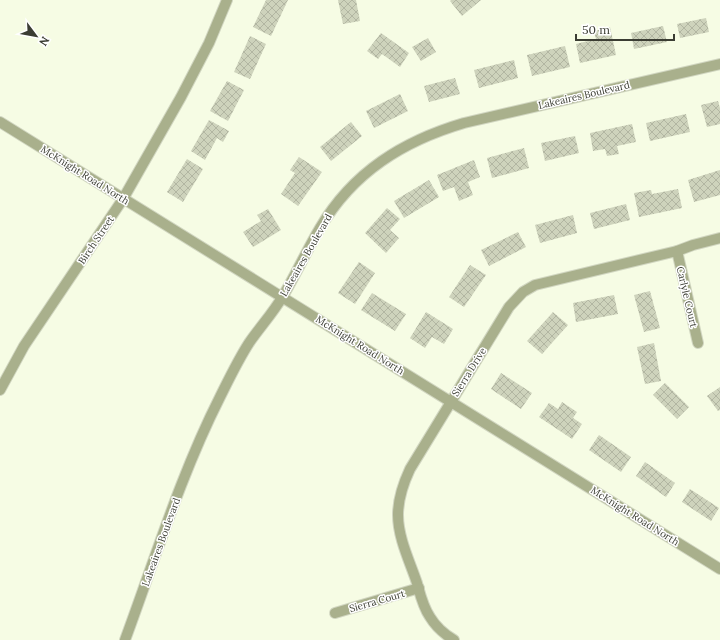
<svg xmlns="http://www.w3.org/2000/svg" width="720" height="640" viewBox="0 0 720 640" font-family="Lora,serif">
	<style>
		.building { fill: url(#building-cross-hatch) }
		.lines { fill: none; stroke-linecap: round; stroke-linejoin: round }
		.minor-casing { stroke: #d1d6c1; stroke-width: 12 }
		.minor { stroke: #a9b08c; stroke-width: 10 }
		.labels { text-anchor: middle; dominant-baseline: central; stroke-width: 3; stroke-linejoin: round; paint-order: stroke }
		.street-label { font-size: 10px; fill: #3b3d33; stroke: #fff }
	</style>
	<defs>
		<pattern id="building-cross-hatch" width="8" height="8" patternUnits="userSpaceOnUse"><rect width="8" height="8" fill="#ced3bc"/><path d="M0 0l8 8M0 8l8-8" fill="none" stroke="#b2b6a2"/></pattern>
	</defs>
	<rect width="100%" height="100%" fill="#f6fce4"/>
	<!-- building -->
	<g class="building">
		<polygon points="266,0 288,0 271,36 253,27"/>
		<polygon points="338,0 356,0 360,21 343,24"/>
		<polygon points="451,0 481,0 462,16 450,1"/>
		<polygon points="706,18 709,32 680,38 677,24"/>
		<polygon points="663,26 667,42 634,49 631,33"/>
		<polygon points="610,27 616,55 580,63 576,44 596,39 594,31"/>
		<polygon points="381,33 409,53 400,67 382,54 378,59 367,51"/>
		<polygon points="250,36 266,44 250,79 234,72"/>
		<polygon points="428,38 436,52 421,61 412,47"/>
		<polygon points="565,46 570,67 532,76 527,55"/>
		<polygon points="514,60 518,78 479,88 474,70"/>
		<polygon points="455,78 460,94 429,102 424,86"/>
		<polygon points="227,81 244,90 228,121 210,111"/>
		<polygon points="400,94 408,111 374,128 366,111"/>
		<polygon points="718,101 720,108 720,124 707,127 701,105"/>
		<polygon points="686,114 690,132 650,141 646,123"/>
		<polygon points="209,120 229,131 223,142 217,138 205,160 191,151"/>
		<polygon points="351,122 362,136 331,161 320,147"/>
		<polygon points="632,124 636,142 617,146 619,154 607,156 605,149 593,151 590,133"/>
		<polygon points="575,136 579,153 545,161 541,143"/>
		<polygon points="524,148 529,168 492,178 487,158"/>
		<polygon points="299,157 322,172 298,206 281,194 295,173 290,170"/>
		<polygon points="187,159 203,169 183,202 167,192"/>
		<polygon points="474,160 480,177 468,182 473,195 459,201 454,187 443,191 437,175"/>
		<polygon points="720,170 720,195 694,202 688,180"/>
		<polygon points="429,180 439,197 404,218 394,201"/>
		<polygon points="678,189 682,208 639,217 634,193 651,190 652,194"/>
		<polygon points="626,204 630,220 594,229 590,213"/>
		<polygon points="387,208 400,219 390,230 399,238 386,253 365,233"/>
		<polygon points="268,209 281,230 253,247 243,232 261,221 257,215"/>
		<polygon points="573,215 577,233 540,243 535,225"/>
		<polygon points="518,232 526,247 489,266 481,250"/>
		<polygon points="359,262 375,273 355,304 338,293"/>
		<polygon points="470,265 486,275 464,307 449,297"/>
		<polygon points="650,291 660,328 644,332 634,295"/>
		<polygon points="372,293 406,314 395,331 361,310"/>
		<polygon points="614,295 618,314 576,322 573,303"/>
		<polygon points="426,312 453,329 444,344 432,337 425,348 410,338"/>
		<polygon points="553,312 568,325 542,354 527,341"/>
		<polygon points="654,343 661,381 645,384 637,347"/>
		<polygon points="501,373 532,393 521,409 491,389"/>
		<polygon points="665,383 689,407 677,419 653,395"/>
		<polygon points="720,387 720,410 718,411 707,396"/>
		<polygon points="562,402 577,412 573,418 582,424 572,439 539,417 549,403 558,409"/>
		<polygon points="599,435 631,457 621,472 589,450"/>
		<polygon points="645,462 675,483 666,497 636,476"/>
		<polygon points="690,489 719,508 711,521 682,502"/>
	</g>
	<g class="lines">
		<!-- minor casing -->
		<g class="minor-casing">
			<g id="minor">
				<polyline points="0,122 720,569"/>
				<polyline points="677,251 698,343"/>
				<polyline points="0,390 24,346 123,199 181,97 209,43 227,0"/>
				<polyline points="335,613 419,588"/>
				<path d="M125 640C155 559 181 474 220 397 229 379 238 360 249 343 260 327 273 313 283 296 296 274 307 250 320 228 353 172 403 141 464 123L720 64"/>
				<path d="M454 640C444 634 436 627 430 617 423 607 420 594 417 583 410 562 398 538 398 515 398 498 403 484 410 469L509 307 523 292 535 285 677 251 693 245 720 238"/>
			</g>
		</g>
		<!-- minor -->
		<use href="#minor" class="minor"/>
	</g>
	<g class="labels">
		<!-- street labels -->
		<g class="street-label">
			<text transform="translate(584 95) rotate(-13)">Lakeaires Boulevard</text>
			<text transform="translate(85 175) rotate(32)">McKnight Road North</text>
			<text transform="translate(96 240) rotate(-56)">Birch Street</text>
			<text transform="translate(306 255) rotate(-60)">Lakeaires Boulevard</text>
			<text transform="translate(687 297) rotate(77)">Carlyle Court</text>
			<text transform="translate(360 345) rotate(32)">McKnight Road North</text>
			<text transform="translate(469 372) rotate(-58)">Sierra Drive</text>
			<text transform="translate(635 516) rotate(32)">McKnight Road North</text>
			<text transform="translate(161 542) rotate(-70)">Lakeaires Boulevard</text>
			<text transform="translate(377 601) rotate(-16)">Sierra Court</text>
		</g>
	</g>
	<!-- north arrow -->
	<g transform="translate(36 36) rotate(122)" stroke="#ffffff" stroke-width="3" paint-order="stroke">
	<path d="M0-3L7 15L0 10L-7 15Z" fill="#3b3d33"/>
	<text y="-6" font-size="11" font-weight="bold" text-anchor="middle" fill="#3b3d33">N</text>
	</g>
	<!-- scale -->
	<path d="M576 34v6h98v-6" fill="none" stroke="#3b3d33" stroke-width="2"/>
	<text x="582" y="34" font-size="12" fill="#3b3d33" stroke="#ffffff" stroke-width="3" paint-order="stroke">50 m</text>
</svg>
